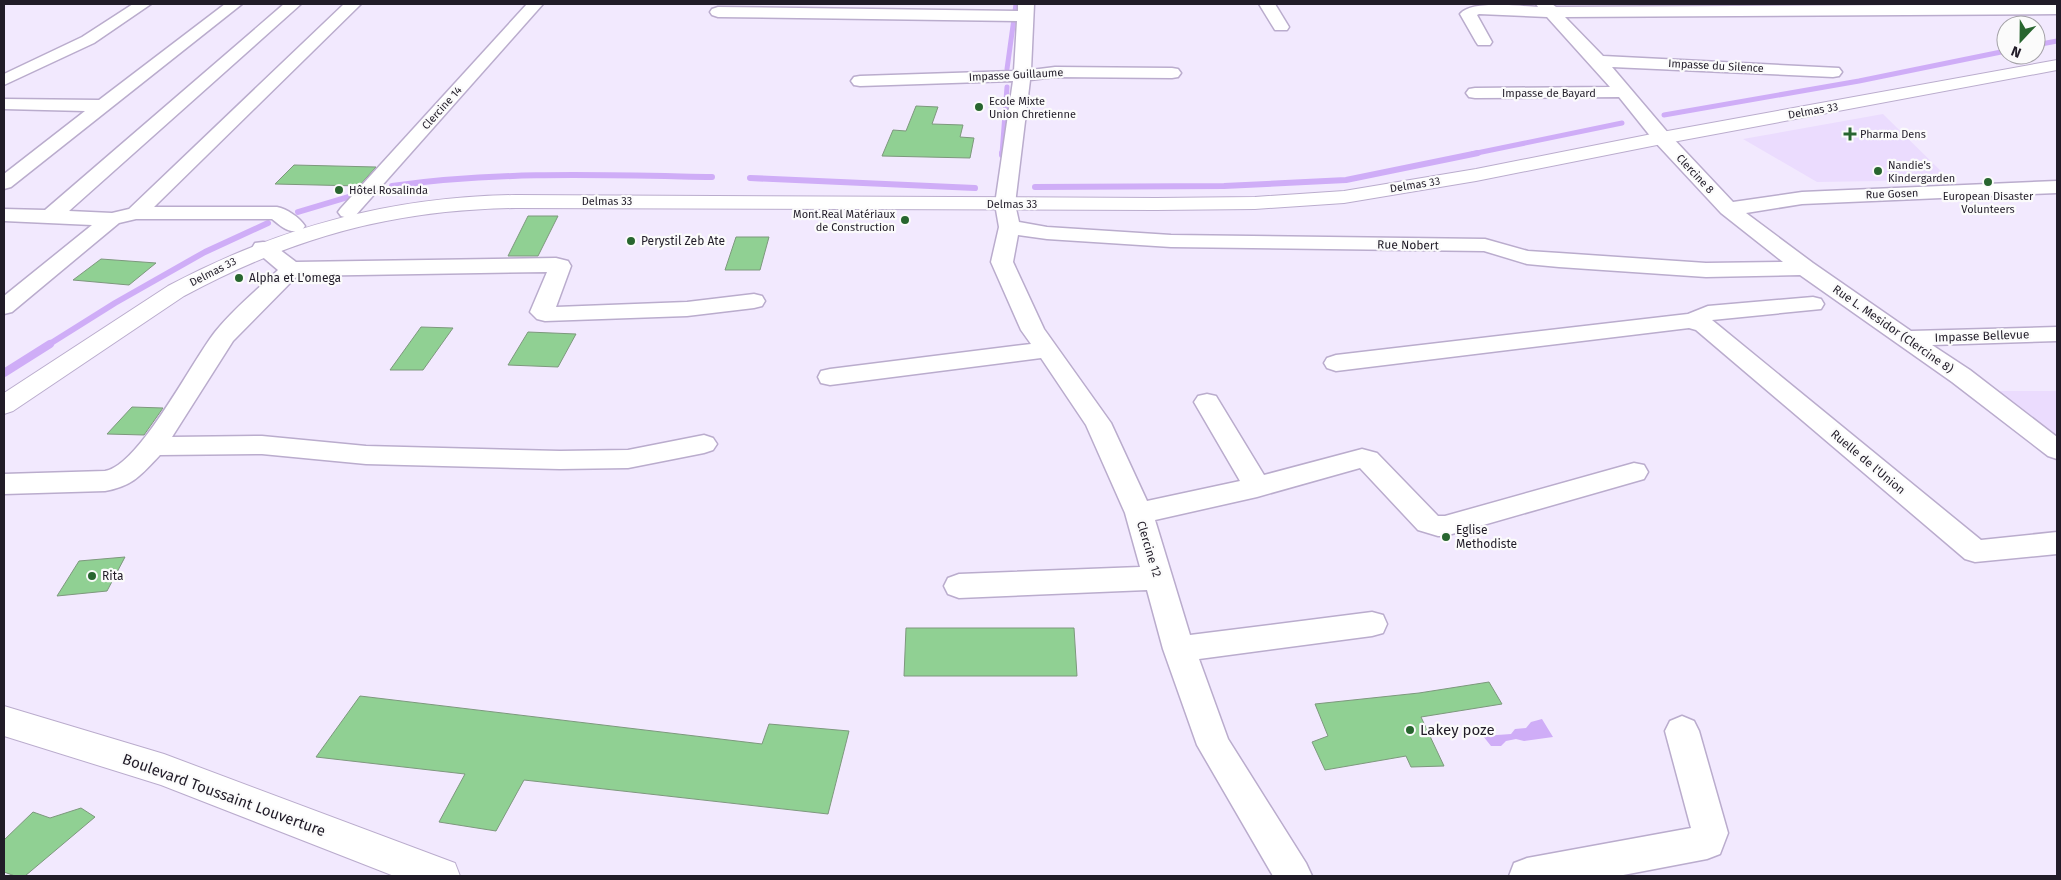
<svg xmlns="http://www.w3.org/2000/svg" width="2061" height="880" viewBox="0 0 2061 880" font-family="'Fira Sans',sans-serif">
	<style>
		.built { fill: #ebdcfe }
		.water { fill: #cfadf7 }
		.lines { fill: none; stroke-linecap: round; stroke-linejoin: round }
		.stream-far2 { stroke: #cfadf7; stroke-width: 5 }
		.stream-far1 { stroke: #cfadf7; stroke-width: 6 }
		.stream { stroke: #cfadf7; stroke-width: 8 }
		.building { fill: #90d093; stroke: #7d987d }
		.minor-casing { stroke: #baaccd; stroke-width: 3 }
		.major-casing { stroke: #baaccd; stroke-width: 2 }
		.minor { fill: #fff; fill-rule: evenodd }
		.major { fill: #fff; fill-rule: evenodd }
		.poi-dot { fill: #28662f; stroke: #fbfbfb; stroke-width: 2 }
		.labels { text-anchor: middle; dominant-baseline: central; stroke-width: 4.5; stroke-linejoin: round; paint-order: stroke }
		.far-street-label { font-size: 11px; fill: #211c28; stroke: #fbfbfb }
		.far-poi-label { font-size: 11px; fill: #211c28; stroke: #fbfbfb; text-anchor: start }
		.poi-label { font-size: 12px; fill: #211c28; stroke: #fbfbfb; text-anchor: start }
		.street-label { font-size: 12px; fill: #211c28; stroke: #fbfbfb }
		.near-poi-label { font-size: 15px; fill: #211c28; stroke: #fbfbfb; text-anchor: start }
		.near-street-label { font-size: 15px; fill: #211c28; stroke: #fbfbfb }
	</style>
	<rect width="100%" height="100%" fill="#f2e9fe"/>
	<!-- built -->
	<g class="built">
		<polygon points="1883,114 1946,176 1880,181 1817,182 1743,139"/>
		<polygon points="1997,391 2057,391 2057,435"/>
	</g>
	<!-- water -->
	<polygon class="water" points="1542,719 1553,737 1524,741 1516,739 1506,741 1501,746 1491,746 1483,736 1511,734 1515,729 1526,728 1531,722"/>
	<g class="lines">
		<!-- stream-far2 -->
		<g class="stream-far2">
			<polyline points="2036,45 2057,41"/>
			<polyline points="1007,69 1016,4"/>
			<polyline points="1664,115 1859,81 2006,51"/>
			<polyline points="1002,154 1007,87"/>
			<polyline points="1472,154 1622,123"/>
		</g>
		<!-- stream-far1 -->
		<g class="stream-far1">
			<polyline points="1002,155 1002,153"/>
			<polyline points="750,178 975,188"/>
			<path d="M392 186C499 171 605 175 712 177"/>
			<polyline points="1035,187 1224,186 1346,180 1478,153"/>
			<polyline points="298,212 355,195"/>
			<polyline points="48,345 115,303 205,252 268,223"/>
		</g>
		<!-- stream -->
		<polyline class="stream" points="4,373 50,344"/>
	</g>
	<!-- building -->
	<g class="building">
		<polygon points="916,106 938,107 932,124 963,125 960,137 974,138 970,158 882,156 893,130 906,131"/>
		<polygon points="294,165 376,167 359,186 275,184"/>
		<polygon points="528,216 558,216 538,256 508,256"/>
		<polygon points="736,237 769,237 760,270 725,270"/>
		<polygon points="101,259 156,263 129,285 73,280"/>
		<polygon points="421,327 453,328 423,370 390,370"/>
		<polygon points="528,332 576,334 558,367 508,365"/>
		<polygon points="132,407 163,408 144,435 107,434"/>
		<polygon points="125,557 107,591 57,596 79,561"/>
		<polygon points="906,628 1074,628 1077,676 904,676"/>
		<polygon points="1489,682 1502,704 1421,717 1444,766 1411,767 1406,756 1325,770 1312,742 1328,736 1315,704 1419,693"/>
		<polygon points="360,696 762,744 769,724 849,731 828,814 524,780 496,831 439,822 465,774 316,757"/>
		<polygon points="81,808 95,817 25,876 15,876 4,872 4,840 33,812 50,818"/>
	</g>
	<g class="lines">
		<!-- minor casing -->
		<g class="minor-casing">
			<g id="minor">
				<polygon points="133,4 151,4 94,43 4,85 4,74 82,37"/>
				<polygon points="225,4 242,4 11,187 4,189 4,174 85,111 4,109 4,99 99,100"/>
				<path d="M284 4H301L69 211 112 213 129 209 344 4H361L154 207H277C287 209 299 217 305 226L302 230C289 234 282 227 272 219H136L119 223 12 312 4 314V296L92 225 4 221V209L45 210Z"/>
				<polygon points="527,4 543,4 355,216 348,218 341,216 338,212 341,208"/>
				<path d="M1018 4H1034L1031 70 1055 67 1172 68 1178 69 1181 73 1178 77 1172 78 1055 77 1030 80 1015 204 1019 222 1047 227 1171 235 1485 239 1528 251 1559 253 1706 263 1783 262 1721 213 1655 142 1619 97 1475 98 1469 97 1466 93 1469 89 1475 88 1610 87 1547 17 1479 14 1477 15 1492 42 1490 45H1478L1476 42 1460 14C1471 0 1519 6 1538 7L1536 4H1552L1556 7 2057 4V14L1565 17 1603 56 1839 68 1842 72 1839 76 1833 77 1612 67 1669 134 1733 202 1802 192 2057 181V193L1802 204 1746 213 1813 263 1911 331 2057 327V341L1932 345 1970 370 2057 437V459L2048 456 1952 382 1800 275 1706 277 1559 267 1527 264 1484 251 1171 247 1047 239 1018 235 1013 262 1044 329 1111 423 1147 501 1240 481 1194 402 1198 396 1207 394 1216 396 1264 475 1362 449 1377 453 1438 516H1445L1634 463 1644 465 1648 472 1644 479 1445 536H1438L1418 530 1360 468 1257 497 1155 520 1190 635 1372 612 1383 615 1387 624 1383 633 1372 636 1199 659 1228 739 1306 863 1312 876H1273L1197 745 1163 649 1147 590 959 598 948 594 944 586 948 578 959 574 1140 567 1125 513 1086 425 1041 358 830 385 821 383 818 377 821 371 830 369 1031 344 1021 330 991 262 999 227 995 204 1013 81 860 86 854 85 851 81 854 77 860 76 1014 71 1017 21 718 17 712 15 710 12 712 9 718 7 1018 11Z"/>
				<polygon points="1259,4 1275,4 1289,27 1287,30 1275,30"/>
				<path d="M263 242 271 243 296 262 556 258 568 261 571 266 556 307 687 302 754 294 762 296 765 301 762 306 754 308 687 316 545 321 537 319 530 312 547 272 297 276 233 341 172 437 262 436 366 446 560 451 628 450 704 435 713 438 717 444 713 450 704 453 628 468 560 469 366 464 262 454 160 455C141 475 133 486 105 491L4 494V474L105 471C139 466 192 361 215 332 233 309 257 290 278 270L252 248 255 243Z"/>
				<polygon points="1813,297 1821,299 1824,304 1821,309 1712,320 1981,540 2057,532 2057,554 1975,562 1965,559 1696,330 1689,328 1336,371 1327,368 1324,363 1327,358 1336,355 1688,314 1708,306"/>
				<polygon points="1682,716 1694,721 1699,731 1728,833 1720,854 1707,859 1618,876 1509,876 1514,863 1527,858 1691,828 1665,731 1670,721"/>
			</g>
		</g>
		<!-- major casing -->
		<g class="major-casing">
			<g id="major">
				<path d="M2057 60V70L1662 144 1476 181 1344 203 1255 209 1156 210 516 208C392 210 294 237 184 296L13 411 4 414V393L168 286C279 227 390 197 516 195L1156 198 1255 197 1344 191 1476 169 1662 132Z"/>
				<polygon points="4,706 164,754 455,863 460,876 394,876 161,785 4,736"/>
			</g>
		</g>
		<!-- minor -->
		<use href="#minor" class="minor"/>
		<!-- major -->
		<use href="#major" class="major"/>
	</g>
	<!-- markers -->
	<g class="poi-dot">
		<circle cx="979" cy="107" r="5"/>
		<path d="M1847.5 126.5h5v5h5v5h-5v5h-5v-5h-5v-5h5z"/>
		<circle cx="1878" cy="171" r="5"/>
		<circle cx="1988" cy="182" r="5"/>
		<circle cx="339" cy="190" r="5"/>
		<circle cx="905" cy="220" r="5"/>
		<circle cx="631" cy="241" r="5"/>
		<circle cx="239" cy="278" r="5"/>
		<circle cx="1446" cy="537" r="5"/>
		<circle cx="92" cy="576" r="5"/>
		<circle cx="1410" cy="730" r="5"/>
	</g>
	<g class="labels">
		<!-- far-street labels -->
		<g class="far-street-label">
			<text transform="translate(1716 66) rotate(3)">Impasse du Silence</text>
			<text transform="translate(1016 75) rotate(-3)">Impasse Guillaume</text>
			<text x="1549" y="93">Impasse de Bayard</text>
			<text transform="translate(442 108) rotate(-48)">Clercine 14</text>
			<text transform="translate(1813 111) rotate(-10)">Delmas 33</text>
			<text transform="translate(1695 174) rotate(47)">Clercine 8</text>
			<text transform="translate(1415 185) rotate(-9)">Delmas 33</text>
			<text transform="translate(1892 194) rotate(-2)">Rue Gosen</text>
			<text x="607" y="201">Delmas 33</text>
			<text x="1012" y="204">Delmas 33</text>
			<text transform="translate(213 272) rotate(-27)">Delmas 33</text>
		</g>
		<!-- far-poi labels -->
		<g class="far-poi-label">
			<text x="989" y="101">Ecole Mixte<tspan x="989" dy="13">Union Chretienne</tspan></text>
			<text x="1860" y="134">Pharma Dens</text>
			<text x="1888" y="165">Nandie's<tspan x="1888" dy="13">Kindergarden</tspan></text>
			<text x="349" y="190">Hôtel Rosalinda</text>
			<text x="1988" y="196" text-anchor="middle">European Disaster<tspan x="1988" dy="13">Volunteers</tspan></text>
			<text x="895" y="214" text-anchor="end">Mont.Real Matériaux<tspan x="895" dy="13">de Construction</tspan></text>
		</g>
		<!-- poi labels -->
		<g class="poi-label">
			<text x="641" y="241">Perystil Zeb Ate</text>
			<text x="249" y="278">Alpha et L'omega</text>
			<text x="1456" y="530">Eglise<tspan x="1456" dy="14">Methodiste</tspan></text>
			<text x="102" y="576">Rita</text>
		</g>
		<!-- street labels -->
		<g class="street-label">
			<text transform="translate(1408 245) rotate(1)">Rue Nobert</text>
			<text transform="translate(1893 329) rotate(35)">Rue L. Mesidor (Clercine 8)</text>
			<text transform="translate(1982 336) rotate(-2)">Impasse Bellevue</text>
			<text transform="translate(1868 462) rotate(40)">Ruelle de l'Union</text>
			<text transform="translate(1149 549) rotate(73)">Clercine 12</text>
		</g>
		<!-- near-poi labels -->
		<g class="near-poi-label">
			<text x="1420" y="730">Lakey poze</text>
		</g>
		<!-- near-street labels -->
		<g class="near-street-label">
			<text transform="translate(224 795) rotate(20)">Boulevard Toussaint Louverture</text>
		</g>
	</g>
	<!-- border -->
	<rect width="2061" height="880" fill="none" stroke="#211c28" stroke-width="10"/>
	<!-- north arrow -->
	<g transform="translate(2021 40) rotate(202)"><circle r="24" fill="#fbfbfb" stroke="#a4a2a7"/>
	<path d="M0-4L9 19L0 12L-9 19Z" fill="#28662f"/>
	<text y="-8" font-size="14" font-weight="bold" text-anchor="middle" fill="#211c28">N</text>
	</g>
</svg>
